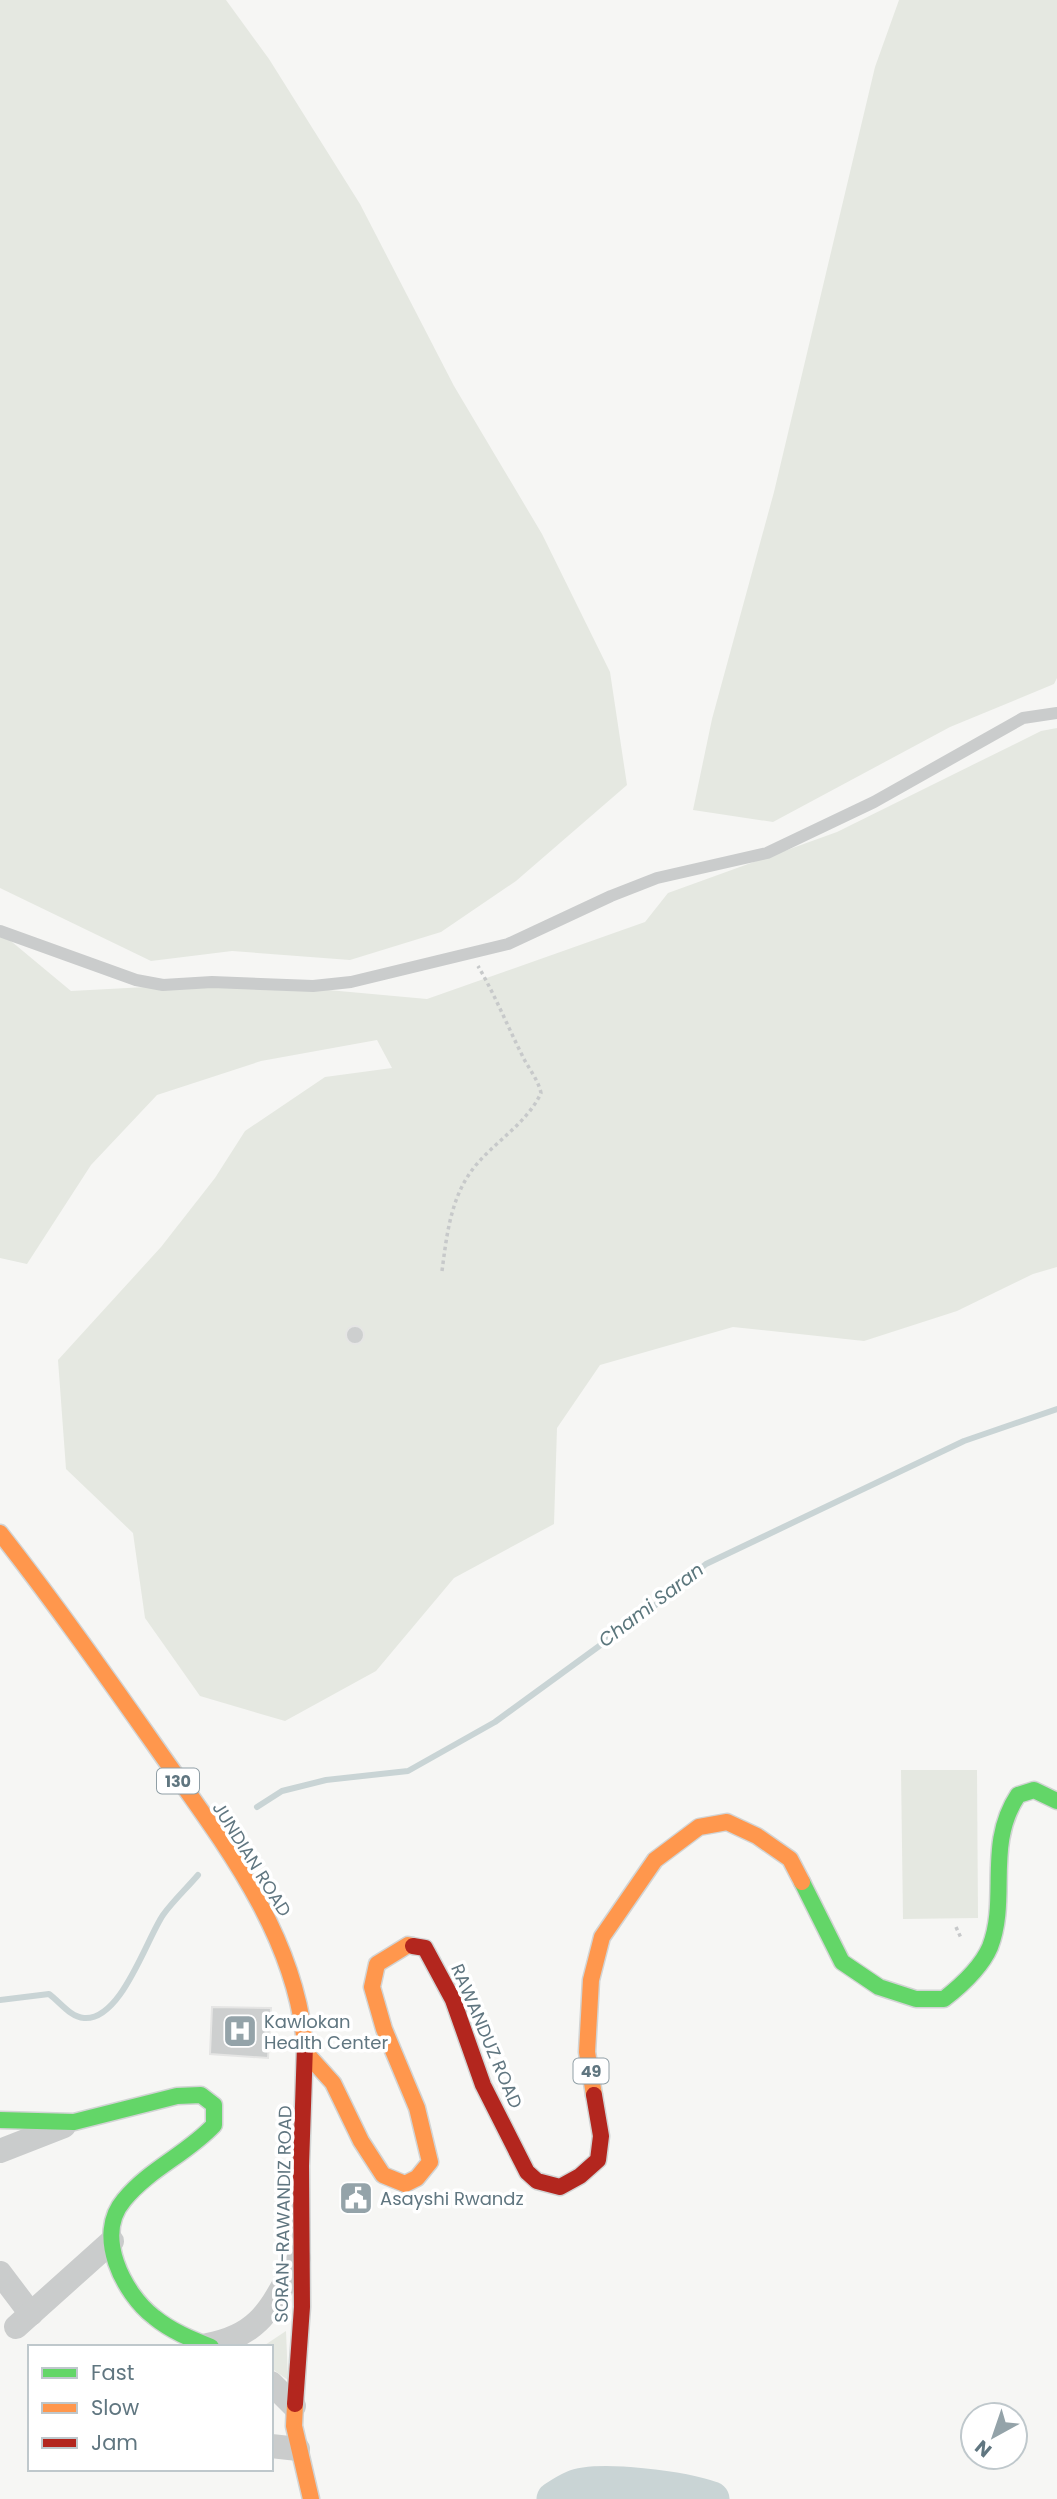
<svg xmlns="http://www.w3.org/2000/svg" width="1057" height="2499" viewBox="0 0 1057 2499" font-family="Poppins,sans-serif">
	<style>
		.green { fill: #e5e8e1 }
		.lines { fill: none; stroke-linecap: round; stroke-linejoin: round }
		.stream { stroke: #c9d4d5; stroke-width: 6 }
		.river { stroke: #c9d4d5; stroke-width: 35 }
		.building { fill: #cdcfcf; stroke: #e5e5e4; stroke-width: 2 }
		.fast-casing { stroke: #d2d4d4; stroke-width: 19 }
		.slow-casing { stroke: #d2d4d4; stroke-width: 19 }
		.jam-casing { stroke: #d2d4d4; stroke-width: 19 }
		.path { stroke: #c7c9ca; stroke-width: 3.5; stroke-dasharray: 3.5 3.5; stroke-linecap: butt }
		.lane { stroke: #cacccc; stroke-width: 12 }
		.street { stroke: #cacccc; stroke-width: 24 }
		.fast { stroke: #63d668; stroke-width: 16 }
		.slow { stroke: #ff974d; stroke-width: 16 }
		.jam { stroke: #b3261e; stroke-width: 16 }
		.labels { text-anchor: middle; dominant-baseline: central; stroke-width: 7; stroke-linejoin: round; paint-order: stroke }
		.shield { fill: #fff; stroke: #909fa6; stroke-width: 2 }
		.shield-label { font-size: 16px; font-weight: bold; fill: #607680 }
		.street-label { font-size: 18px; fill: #607680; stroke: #fff }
		.poi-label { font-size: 18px; fill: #607680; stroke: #fff; text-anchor: start }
		.water-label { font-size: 19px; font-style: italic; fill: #5b767c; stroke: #fff }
	</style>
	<rect width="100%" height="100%" fill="#f6f6f4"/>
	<!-- green -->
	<g class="green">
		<polygon points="0,0 226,0 269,59 360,204 454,386 542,534 610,672 627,785 516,881 441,932 350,960 232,951 151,961 0,888"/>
		<polygon points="899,0 1057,0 1057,678 1054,684 950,727 773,822 693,810 712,719 774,492 875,67"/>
		<polygon points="1057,728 1057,1267 1033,1274 957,1311 864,1341 733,1327 600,1365 557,1428 554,1524 454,1578 376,1671 285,1721 200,1696 145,1618 133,1533 66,1469 58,1360 161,1247 215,1178 245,1131 325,1077 392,1068 377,1040 261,1061 157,1095 91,1165 27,1264 0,1258 0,932 71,991 240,982 427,999 645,922 668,893 837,832 1041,731"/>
		<polygon points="901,1770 977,1770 978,1918 903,1919"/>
		<polygon points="286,2331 288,2380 271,2368 271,2347 262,2347"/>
	</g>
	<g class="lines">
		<!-- stream -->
		<g class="stream">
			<polyline points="257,1807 282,1791 326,1780 408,1771 495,1722 661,1601 706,1564 964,1441 1057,1409"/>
			<path d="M0 2000 49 1994C60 2002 70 2017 84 2018 121 2021 146 1940 163 1915 173 1901 187 1888 198 1875"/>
		</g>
		<!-- river -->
		<path class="river" d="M554 2499C560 2495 566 2491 573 2488 598 2477 685 2489 712 2499"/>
	</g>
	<!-- building -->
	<g class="building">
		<circle cx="355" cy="1335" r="9"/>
		<polygon points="212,2007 271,2008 268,2058 210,2054"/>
	</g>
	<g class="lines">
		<!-- fast casing -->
		<g class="fast-casing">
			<g id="fast">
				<path d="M802 1882 842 1962 879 1987 916 1999H944C962 1985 981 1968 990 1947 1009 1898 985 1845 1018 1795L1034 1790 1057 1801"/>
				<path d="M0 2120 74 2122 177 2096 201 2095 214 2105V2125C187 2154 149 2169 124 2200 94 2235 123 2293 154 2317 171 2331 191 2339 211 2347"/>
			</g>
		</g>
		<!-- slow casing -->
		<g class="slow-casing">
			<g id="slow">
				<path d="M0 1533C54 1602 104 1673 154 1744 218 1836 295 1930 305 2045"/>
				<polyline points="306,2053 333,2083 361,2141 383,2175 405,2184 417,2178 430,2162 417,2108 384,2029 372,1987 377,1964 408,1945 413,1946"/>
				<polyline points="594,2095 587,2052 591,1980 602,1937 655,1860 699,1827 727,1822 757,1836 790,1859 802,1882"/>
				<polyline points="295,2404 294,2426 311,2499"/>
			</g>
		</g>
		<!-- jam casing -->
		<g class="jam-casing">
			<g id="jam">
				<polyline points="413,1946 425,1948 453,2000 483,2085 527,2172 537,2181 560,2187 580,2176 598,2160 601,2136 594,2095"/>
				<polyline points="295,2404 302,2307 301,2166 305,2045"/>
			</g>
		</g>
		<!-- path -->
		<g class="path">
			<path d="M442 1271C447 1233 451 1195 476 1165 497 1140 527 1123 541 1093 538 1079 528 1068 522 1055 507 1025 495 995 478 966"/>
			<polyline points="956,1927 961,1938"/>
		</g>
		<!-- lane -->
		<polyline class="lane" points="0,931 136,980 163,985 212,982 313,986 351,982 508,944 611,896 657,878 767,853 874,802 1023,718 1057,713"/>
		<!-- street -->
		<g class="street">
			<polyline points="0,2151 64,2126"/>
			<polyline points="0,2273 31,2314"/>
			<polyline points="16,2327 112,2241"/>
			<path d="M207 2345C264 2335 272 2303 299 2258"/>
			<polyline points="271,2383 294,2406"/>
			<polyline points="271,2446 298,2449"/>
		</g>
		<!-- fast -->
		<use href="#fast" class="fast"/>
		<!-- slow -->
		<use href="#slow" class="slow"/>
		<!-- jam -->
		<use href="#jam" class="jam"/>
	</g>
	<!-- icons -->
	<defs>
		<g id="hospital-square" transform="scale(1.75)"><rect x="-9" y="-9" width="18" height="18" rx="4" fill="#94a3a9" stroke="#fff"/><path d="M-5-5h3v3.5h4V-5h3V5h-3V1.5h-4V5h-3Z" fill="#fff"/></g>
		<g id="civic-square" transform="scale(1.75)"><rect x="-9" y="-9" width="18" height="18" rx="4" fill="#94a3a9" stroke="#fff"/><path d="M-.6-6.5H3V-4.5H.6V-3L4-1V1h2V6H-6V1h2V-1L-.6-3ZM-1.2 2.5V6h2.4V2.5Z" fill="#fff"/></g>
	</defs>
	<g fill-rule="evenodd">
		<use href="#hospital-square" x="240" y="2031"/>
		<use href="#civic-square" x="356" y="2198"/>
	</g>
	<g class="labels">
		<!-- shield labels -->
		<g class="shield">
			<rect x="157" y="1768.5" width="42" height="25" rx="5"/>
			<rect x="573.5" y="2058.5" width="35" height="25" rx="5"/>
		</g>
		<g class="shield-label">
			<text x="178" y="1781">130</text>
			<text x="591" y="2071">49</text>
		</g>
		<!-- street labels -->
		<g class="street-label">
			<text transform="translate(252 1859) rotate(58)">JUNDIAN ROAD</text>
			<text transform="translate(487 2036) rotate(67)">RAWANDUZ ROAD</text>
			<text transform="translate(283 2214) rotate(-89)">SORAN-RAWANDIZ ROAD</text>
		</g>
		<!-- poi labels -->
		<g class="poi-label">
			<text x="264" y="2021">Kawlokan<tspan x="264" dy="21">Health Center</tspan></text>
			<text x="380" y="2198">Asayshi Rwandz</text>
		</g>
		<!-- water labels -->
		<g class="water-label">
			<text transform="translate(651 1605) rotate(-37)">Chami Saran</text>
		</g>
	</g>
	<!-- legend -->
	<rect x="28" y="2345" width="245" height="126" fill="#ffffff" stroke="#bfc8cc" stroke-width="2"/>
	<rect x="42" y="2368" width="35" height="10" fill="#63d668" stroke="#bfc8cc" stroke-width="2"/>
	<text x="91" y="2380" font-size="21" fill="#607680">Fast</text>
	<rect x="42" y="2403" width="35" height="10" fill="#ff974d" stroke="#bfc8cc" stroke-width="2"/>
	<text x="91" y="2415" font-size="21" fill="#607680">Slow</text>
	<rect x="42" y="2438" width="35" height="10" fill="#b3261e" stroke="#bfc8cc" stroke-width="2"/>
	<text x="91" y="2450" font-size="21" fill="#607680">Jam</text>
	<!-- north arrow -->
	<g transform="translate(994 2436) rotate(220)"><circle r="33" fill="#ffffff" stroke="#bfc8cc" stroke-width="2"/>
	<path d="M0-5L12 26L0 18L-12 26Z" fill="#94a3a9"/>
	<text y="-10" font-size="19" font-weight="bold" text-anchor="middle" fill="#607680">N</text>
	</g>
</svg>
